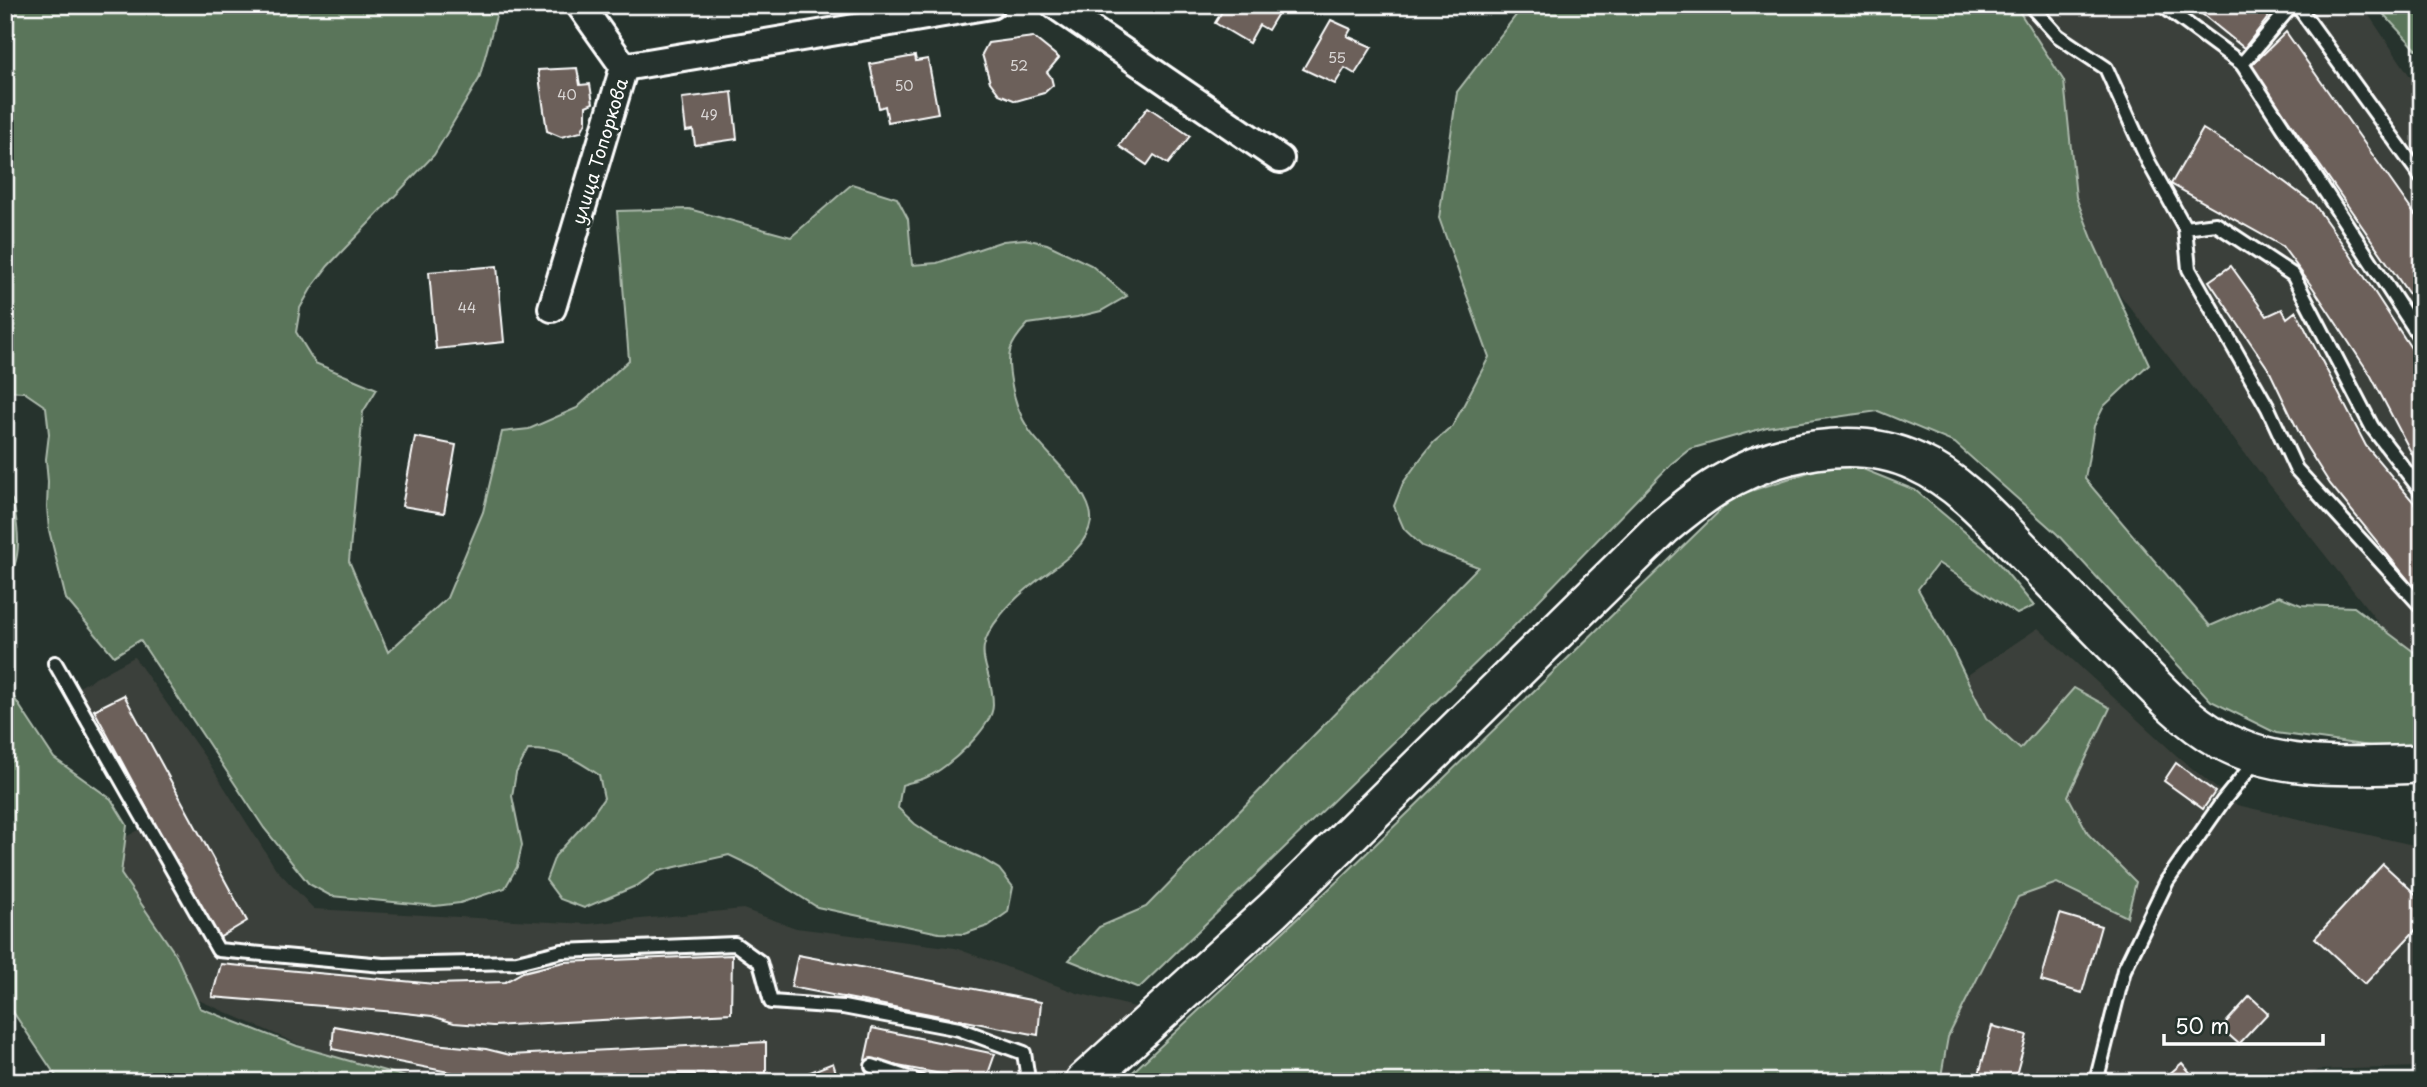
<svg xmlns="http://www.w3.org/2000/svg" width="2427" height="1087" viewBox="0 0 2427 1087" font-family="'Playpen Sans',sans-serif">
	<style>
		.built { fill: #3b403a }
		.green { fill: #5a745a; stroke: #acbaac; stroke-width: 2 }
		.building { fill: #6c605a; stroke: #fff; stroke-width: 2 }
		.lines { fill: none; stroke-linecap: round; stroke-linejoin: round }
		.lane-casing { stroke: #fff; stroke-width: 18 }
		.street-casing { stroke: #fff; stroke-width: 32 }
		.secondary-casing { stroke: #fff; stroke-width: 42 }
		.lane { stroke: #26332d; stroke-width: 12 }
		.street { stroke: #26332d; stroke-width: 26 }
		.secondary { stroke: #26332d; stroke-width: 37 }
		.labels { text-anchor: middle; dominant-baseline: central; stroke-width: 5; stroke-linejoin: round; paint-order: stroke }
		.number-label { font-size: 14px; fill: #dad7d6 }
		.street-label { font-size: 18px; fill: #fff; stroke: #26332d }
	</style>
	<rect width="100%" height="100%" fill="#26332d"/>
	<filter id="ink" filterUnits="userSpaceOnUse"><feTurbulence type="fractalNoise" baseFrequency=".0143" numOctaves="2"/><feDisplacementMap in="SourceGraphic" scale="14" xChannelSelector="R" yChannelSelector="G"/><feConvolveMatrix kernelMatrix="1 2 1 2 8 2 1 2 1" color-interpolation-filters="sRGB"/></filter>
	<g filter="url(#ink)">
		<!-- built -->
		<g class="built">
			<polygon points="1976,5 2362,5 2422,94 2422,678 2072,234"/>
			<polygon points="2038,628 2177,756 2237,805 2422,847 2422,1067 2318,1070 2304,1082 1783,1082 1914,711"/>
			<polygon points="134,657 209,763 276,869 314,909 589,924 743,909 796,928 955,948 1077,993 1139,1008 1060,1082 383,1082 176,990 98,852 146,826 68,693"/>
		</g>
		<!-- green -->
		<g class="green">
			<path d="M5 5H499L479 79 434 155 328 266 312 287 300 308 296 332 315 363 377 389 363 412 349 561 388 652 447 598 483 512 502 432 529 429 577 408 629 360 617 211 689 209 791 237 852 184 897 198 908 219 912 265 937 263 1003 241 1025 239 1047 244 1091 265 1127 296 1101 311 1077 317 1028 324C1009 344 1006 353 1011 381 1014 399 1019 415 1029 430 1044 453 1094 492 1091 521 1087 548 1059 564 1039 579 1025 590 1012 601 1001 615 967 656 993 664 993 705 993 727 947 769 927 777 919 781 910 782 902 785L898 808 915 824 935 837 979 857 999 869 1013 887 1008 912 988 926 964 934 939 933 817 907 754 867 729 855 658 871 638 885 584 908 560 899 546 880 555 856 589 819 604 798 599 775C573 757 560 750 528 750L516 773 512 796 522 845 517 867 505 888 460 903 435 906 331 896 309 884 264 828 140 640 114 656 66 599 49 530 47 507 48 482 46 459 49 434 46 407 24 392 5 391Z"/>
			<polygon points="1524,5 2015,5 2064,81 2076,197 2095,246 2149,364 2104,406 2094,426 2085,479 2210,626 2279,596 2301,605 2354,607 2422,658 2422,746 2370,746 2276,733 2211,701 2057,534 1955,443 1878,411 1767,427 1690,449 1671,464 1513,627 1139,988 1069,960 1099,927 1146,907 1478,567 1422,546 1404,529 1394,506 1403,483 1418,462 1434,442 1452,427 1489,357 1439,218 1457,92"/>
			<polygon points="2375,5 2422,5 2422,49 2416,49"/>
			<polygon points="1843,461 1915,490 1991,554 2034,606 2017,614 1938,563 1918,589 1951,647 1986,718 2020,749 2074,688 2110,708 2068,796 2089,835 2136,882 2127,917 2057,883 2018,897 1948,1037 1940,1082 1122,1082 1345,874 1735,496"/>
			<path d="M5 493 13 501C18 527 24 561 5 581Z"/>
			<polygon points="5,684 54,758 111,799 127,825 121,874 176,955 200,1008 297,1046 424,1082 213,1082 195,1076 60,1082 5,1000"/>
		</g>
		<!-- building -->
		<g class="building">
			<polygon points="1226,5 1283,5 1268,30 1259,25 1249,43 1215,23"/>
			<polygon points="2191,5 2278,5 2244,48"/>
			<polygon points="1331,20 1351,29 1347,36 1372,47 1355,74 1345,68 1335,84 1303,69"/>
			<polygon points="2286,32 2422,225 2422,313 2251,66"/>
			<polygon points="1033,37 1059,58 1047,72 1051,77 1053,85 1044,93 1016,101 999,94 990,82 982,54 988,43"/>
			<polygon points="915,56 916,61 928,59 938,113 888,122 885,106 879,108 870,64"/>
			<polygon points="577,68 580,85 590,84 593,103 586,106 586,122 581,132 561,137 547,131 538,70"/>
			<polygon points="732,92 737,139 695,145 693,130 686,131 682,98"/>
			<polygon points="1148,107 1190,136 1168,164 1154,155 1147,165 1119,146"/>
			<polygon points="2203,129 2263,166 2314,204 2349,253 2422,365 2422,473 2371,376 2313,288 2282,246 2171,184"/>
			<polygon points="497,266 504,342 436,349 429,272"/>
			<polygon points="2231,266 2267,316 2282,309 2287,318 2296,311 2366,446 2422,512 2422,597 2330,484 2304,443 2269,370 2209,281"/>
			<polygon points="415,437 456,445 444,513 402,506"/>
			<polygon points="124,695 247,921 217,939 94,710"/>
			<polygon points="2176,763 2215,792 2203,809 2164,781"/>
			<polygon points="2383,864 2422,900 2422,923 2365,984 2315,938"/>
			<polygon points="2060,914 2101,926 2082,993 2041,981"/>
			<polygon points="732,955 731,1013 493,1026 454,1023 432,1016 396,1012 212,997 221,964 435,984 505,982 523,972 564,962"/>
			<polygon points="798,955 1041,1002 1038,1035 791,987"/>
			<polygon points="2250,996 2268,1013 2239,1044 2221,1028"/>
			<polygon points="334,1026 433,1044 486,1049 510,1055 766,1042 766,1073 474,1077 332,1049"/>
			<polygon points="1992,1026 2027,1035 2014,1082 1977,1082"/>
			<polygon points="872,1028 995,1054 985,1082 865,1060"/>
			<polygon points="833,1063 839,1082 785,1082"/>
			<polygon points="2182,1063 2198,1082 2160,1082"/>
		</g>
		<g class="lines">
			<!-- lane casing -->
			<g class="lane-casing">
				<g id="lane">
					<polyline points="2030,5 2058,36 2106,68 2148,161 2185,228"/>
					<polyline points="2292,5 2242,64 2422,340"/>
					<polyline points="2297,5 2422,178"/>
					<polyline points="2167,9 2242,64"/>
					<polyline points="2422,492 2372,427 2293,275 2216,224 2185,228 2189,269 2268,408 2296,469 2422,607"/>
					<polyline points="55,663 218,950 383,965 517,962 562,951 735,944 760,962 771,1002 843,1007 959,1029 1024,1053 1028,1079 1035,1082"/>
					<polyline points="872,1066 920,1082"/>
					<polyline points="2096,1082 2124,970 2167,881 2223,801 2258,758"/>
				</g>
			</g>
			<!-- street casing -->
			<g class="street-casing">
				<g id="street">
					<polyline points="1055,5 1280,159"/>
					<polyline points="624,67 991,5"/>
					<polyline points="552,308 624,67 580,5"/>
				</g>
			</g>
			<!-- secondary casing -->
			<g class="secondary-casing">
				<path id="secondary" d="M1084 1082 1274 909 1664 526C1681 512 1699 497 1719 485 1775 451 1855 433 1916 462 1959 481 1993 520 2025 553 2058 587 2091 622 2125 656 2153 685 2183 719 2219 739 2280 773 2355 766 2422 764"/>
			</g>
			<!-- lane -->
			<use href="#lane" class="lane"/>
			<!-- street -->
			<use href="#street" class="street"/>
			<!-- secondary -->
			<use href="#secondary" class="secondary"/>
		</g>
	</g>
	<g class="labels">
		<!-- number labels -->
		<g class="number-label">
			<text x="1337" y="57">55</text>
			<text x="1019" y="65">52</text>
			<text x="904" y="85">50</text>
			<text x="567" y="94">40</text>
			<text x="709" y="114">49</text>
			<text x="467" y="307">44</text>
		</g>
		<!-- street labels -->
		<g class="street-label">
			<text transform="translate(599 151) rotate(-73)">улица Топоркова</text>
		</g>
	</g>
	<!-- margin -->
	<rect width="2427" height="1087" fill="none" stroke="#26332d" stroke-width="28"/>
	<rect x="14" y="14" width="2399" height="1059" fill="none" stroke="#fff" stroke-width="2.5" filter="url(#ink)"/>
	<!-- scale -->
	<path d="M2164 1034v10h159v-10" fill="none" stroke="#ffffff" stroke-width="3.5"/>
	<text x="2175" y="1034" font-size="21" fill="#ffffff" stroke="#26332d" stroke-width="5" paint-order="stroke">50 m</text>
</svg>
